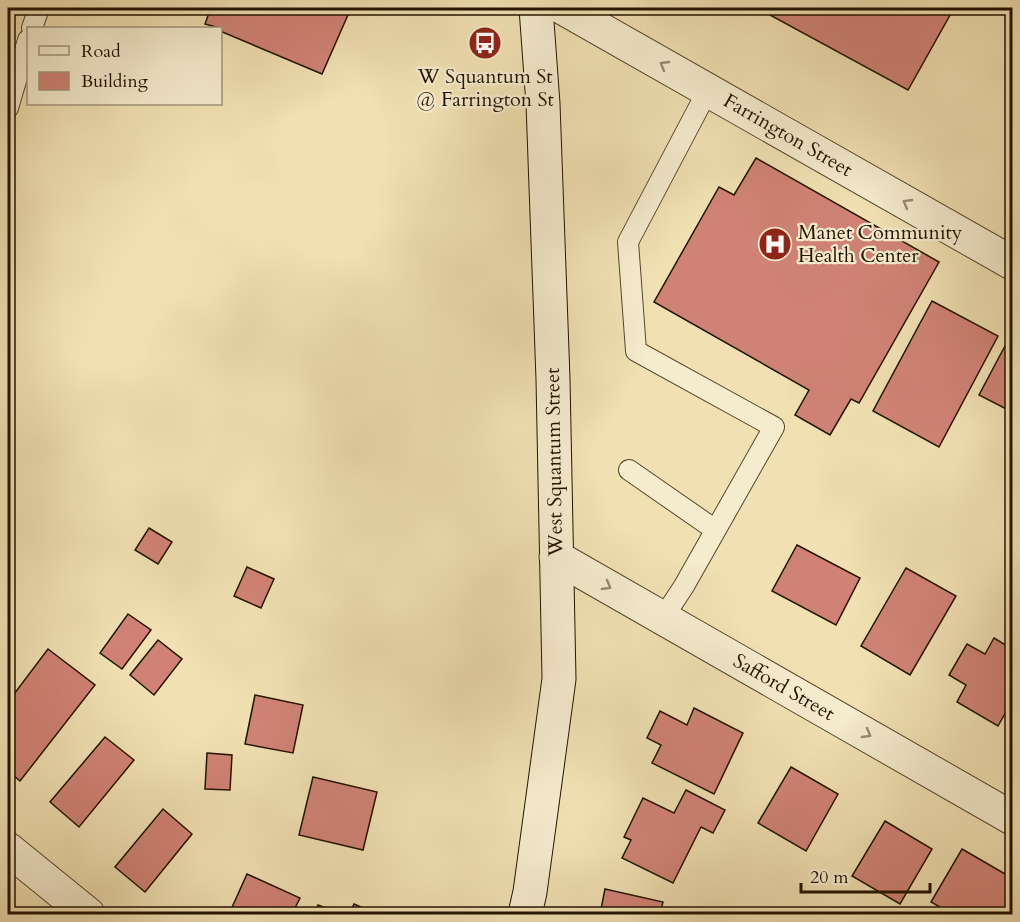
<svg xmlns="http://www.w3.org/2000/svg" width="1020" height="922" viewBox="0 0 1020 922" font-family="Cardo,serif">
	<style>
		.building { fill: #d08375; stroke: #221300; stroke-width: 1.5 }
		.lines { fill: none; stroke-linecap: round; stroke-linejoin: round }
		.lane-casing { stroke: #56462c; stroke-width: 22 }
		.street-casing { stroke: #56462c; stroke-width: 35 }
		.secondary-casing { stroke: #221300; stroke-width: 35 }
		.lane { stroke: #f5ebcd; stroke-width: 20 }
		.street { stroke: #f5ebcd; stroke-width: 33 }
		.secondary { stroke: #f5ebcd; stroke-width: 33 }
		.oneway { stroke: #968a71 }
		.labels { text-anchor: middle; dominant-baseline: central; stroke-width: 4.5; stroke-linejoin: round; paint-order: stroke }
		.poi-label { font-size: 20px; fill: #221300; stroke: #f5ebcd }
		.street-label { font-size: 20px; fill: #221300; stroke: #f5ebcd }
	</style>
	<rect width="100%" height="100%" fill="#f0e0b2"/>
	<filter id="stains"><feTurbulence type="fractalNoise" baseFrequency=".00333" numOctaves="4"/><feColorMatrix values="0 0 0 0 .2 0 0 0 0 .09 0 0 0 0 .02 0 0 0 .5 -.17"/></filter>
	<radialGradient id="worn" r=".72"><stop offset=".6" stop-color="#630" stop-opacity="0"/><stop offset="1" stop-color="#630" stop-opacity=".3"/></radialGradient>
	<!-- building -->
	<g class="building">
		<polygon points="203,8 351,8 322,74 220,31 220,28 205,24 210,10"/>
		<polygon points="757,8 954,8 908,90"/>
		<polygon points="756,158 939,262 859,403 851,399 830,435 795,415 809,390 654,302 719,187 734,195"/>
		<polygon points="932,301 998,336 939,447 873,411"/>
		<polygon points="1005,346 1012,349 1012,412 979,395"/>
		<polygon points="149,528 172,542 158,564 135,550"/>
		<polygon points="797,545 860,578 836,625 772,591"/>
		<polygon points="247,567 274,579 261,608 234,596"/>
		<polygon points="906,568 956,596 910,675 861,646"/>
		<polygon points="128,614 151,630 122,669 100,653"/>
		<polygon points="994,638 1012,649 1012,701 998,726 957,702 966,685 949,675 967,644 985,654"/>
		<polygon points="158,640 182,659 154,695 130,675"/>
		<polygon points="48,649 95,685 20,781 8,771 8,702"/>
		<polygon points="255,695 303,705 293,753 245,744"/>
		<polygon points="694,708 743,733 714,794 652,763 661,745 647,738 660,711 687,725"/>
		<polygon points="105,737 134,760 79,827 50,802"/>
		<polygon points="207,753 232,755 230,790 205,789"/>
		<polygon points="791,767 838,794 806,851 758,823"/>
		<polygon points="313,777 377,792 363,850 299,835"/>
		<polygon points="686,790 725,810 713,833 701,827 673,883 622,858 631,840 624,837 643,798 674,813"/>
		<polygon points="163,809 192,834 145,892 115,867"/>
		<polygon points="885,821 932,849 900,904 852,876"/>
		<polygon points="962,849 1012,878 1012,903 1006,914 952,914 931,902"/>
		<polygon points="247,874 300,898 292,914 229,914"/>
		<polygon points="605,889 663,902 660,914 600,914"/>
		<polygon points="354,904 370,911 368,914 349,914"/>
		<polygon points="318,905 341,914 314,914"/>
	</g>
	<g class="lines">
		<!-- lane casing -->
		<g class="lane-casing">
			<g id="lane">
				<polyline points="32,28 39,8"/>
				<polyline points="8,108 28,40"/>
				<polyline points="629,470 714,529"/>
				<polyline points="663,618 684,586 774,427 636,351 628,242 708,90"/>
			</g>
		</g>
		<!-- street casing -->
		<g class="street-casing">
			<g id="street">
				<polyline points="563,8 1012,263"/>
				<polyline points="556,557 1012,818"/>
				<polyline points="8,849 88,914"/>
			</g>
		</g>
		<!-- secondary casing -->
		<g class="secondary-casing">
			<polyline id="secondary" points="525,914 530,892 559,679 553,379 543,104 536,8"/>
		</g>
		<!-- lane -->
		<use href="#lane" class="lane"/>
		<!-- street -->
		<use href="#street" class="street"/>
		<!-- secondary -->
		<use href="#secondary" class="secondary"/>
	</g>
	<!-- one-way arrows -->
	<defs><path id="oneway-chevron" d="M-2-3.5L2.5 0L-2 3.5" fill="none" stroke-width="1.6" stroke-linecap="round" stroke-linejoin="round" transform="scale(1.5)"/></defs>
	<g class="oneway">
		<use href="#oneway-chevron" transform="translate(664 65) rotate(-150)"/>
		<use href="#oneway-chevron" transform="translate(907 203) rotate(-150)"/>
		<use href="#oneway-chevron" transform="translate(607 586) rotate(30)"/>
		<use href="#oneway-chevron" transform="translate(867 734) rotate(30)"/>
	</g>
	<!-- icons -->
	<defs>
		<g id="bus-disc" transform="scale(1.725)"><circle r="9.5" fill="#8f2418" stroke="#f5ebcd"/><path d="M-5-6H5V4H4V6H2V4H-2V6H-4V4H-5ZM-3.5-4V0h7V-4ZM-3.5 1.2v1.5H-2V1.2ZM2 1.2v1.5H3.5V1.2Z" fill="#fff"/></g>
		<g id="hospital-disc" transform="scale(1.725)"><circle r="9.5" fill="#8f2418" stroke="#f5ebcd"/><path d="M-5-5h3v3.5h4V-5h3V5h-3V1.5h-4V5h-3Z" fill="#fff"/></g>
	</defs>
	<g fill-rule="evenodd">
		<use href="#bus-disc" x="485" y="43"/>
		<use href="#hospital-disc" x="775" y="244"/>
	</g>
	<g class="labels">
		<!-- poi labels -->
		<g class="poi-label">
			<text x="485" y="76">W Squantum St<tspan x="485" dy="23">@ Farrington St</tspan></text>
			<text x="798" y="232" text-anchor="start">Manet Community<tspan x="798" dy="23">Health Center</tspan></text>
		</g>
		<!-- street labels -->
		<g class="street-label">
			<text transform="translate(788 135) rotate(30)">Farrington Street</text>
			<text transform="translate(554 462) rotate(-91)">West Squantum Street</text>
			<text transform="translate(784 687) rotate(30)">Safford Street</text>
		</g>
	</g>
	<!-- margin -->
	<rect width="1020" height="922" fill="none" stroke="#f0e0b2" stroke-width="30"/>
	<rect x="9" y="9" width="1002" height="904" fill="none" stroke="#221300" stroke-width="3"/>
	<rect x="15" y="15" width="990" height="892" fill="none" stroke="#221300" stroke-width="1.5"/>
	<!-- legend -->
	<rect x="27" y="27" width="195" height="78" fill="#f5ebcd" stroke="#a1957b" stroke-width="1.5"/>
	<rect x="39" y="46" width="30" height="9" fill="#f5ebcd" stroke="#a1957b" stroke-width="1.5"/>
	<text x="81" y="57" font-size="18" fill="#221300">Road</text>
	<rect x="39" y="72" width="30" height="18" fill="#d08375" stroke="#a1957b" stroke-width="1.5"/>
	<text x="81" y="87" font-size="18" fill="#221300">Building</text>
	<!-- scale -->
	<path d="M801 883v9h129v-9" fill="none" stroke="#221300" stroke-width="3"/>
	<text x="810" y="883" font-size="18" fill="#221300" stroke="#f5ebcd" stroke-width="4.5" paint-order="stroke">20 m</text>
	<rect width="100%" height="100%" filter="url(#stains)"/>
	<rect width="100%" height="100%" fill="url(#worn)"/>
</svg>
